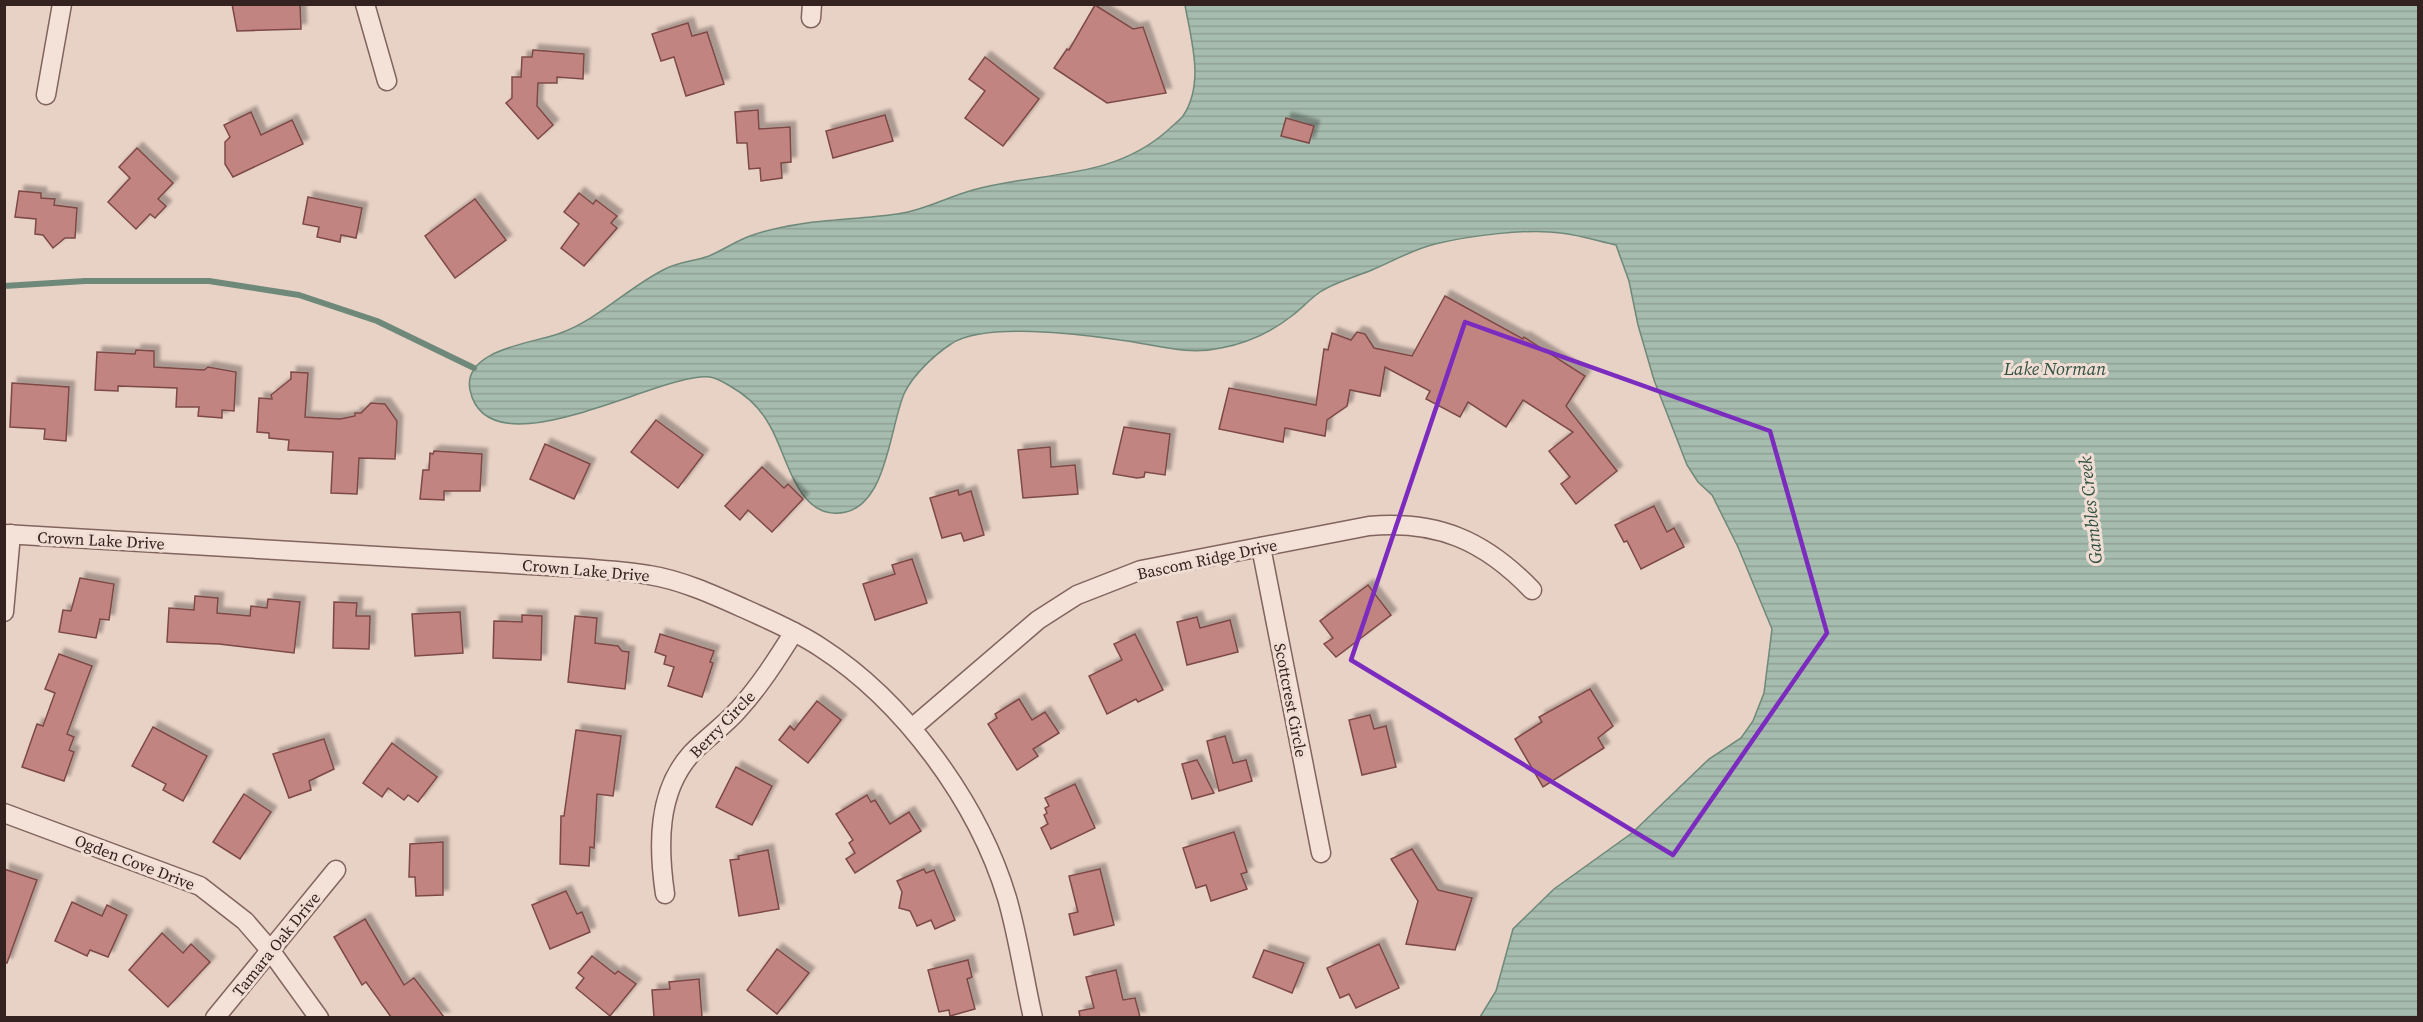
<svg xmlns="http://www.w3.org/2000/svg" width="2423" height="1022" viewBox="0 0 2423 1022" font-family="'Source Serif 4',serif">
	<style>
		.water { fill: url(#water-rules); stroke: #6e8979; stroke-width: 1.5 }
		.lines { fill: none; stroke-linecap: round; stroke-linejoin: round }
		.stream { stroke: #6e8979; stroke-width: 6 }
		.building { fill: #c18480; stroke: #7d4947; stroke-width: 1.5; filter: url(#shadow) }
		.street-casing { stroke: #81645e; stroke-width: 21 }
		.street { stroke: #f4e1d7; stroke-width: 18 }
		.marked { fill: none; stroke: #7b2cbf; stroke-width: 4.5; stroke-linejoin: round }
		.labels { text-anchor: middle; dominant-baseline: central; stroke-width: 6; stroke-linejoin: round; paint-order: stroke }
		.street-label { font-size: 16px; fill: #33221f; stroke: #f0ded4 }
		.water-label { font-size: 18px; font-style: italic; fill: #315143; stroke: #f0ded4 }
	</style>
	<defs>
		<pattern id="water-rules" width="6" height="5" patternUnits="userSpaceOnUse" patternTransform="scale(1.5)"><rect width="6" height="5" fill="#a6bcae"/><path d="M0 2.5h6" fill="none" stroke="#8fa195"/></pattern>
		<filter id="shadow"><feDropShadow dx="5.5" dy="-5.5" stdDeviation="1.5" flood-color="#0004"/></filter>
	</defs>
	<rect width="100%" height="100%" fill="#e8d1c5"/>
	<!-- water -->
	<path class="water" d="M1185 5H2418V1017H1480L1496 991 1513 929 1554 889 1632 833 1709 759 1741 738 1753 721 1764 693 1772 629 1738 547 1712 495 1698 482 1687 465 1654 380 1638 325 1629 281 1616 245C1598 241 1579 235 1561 233 1528 228 1468 236 1435 244 1414 249 1393 261 1372 270 1355 277 1335 282 1320 292 1310 299 1302 308 1293 315 1273 331 1247 343 1221 348 1186 356 1154 344 1120 340 1080 334 983 322 951 344 934 355 912 376 904 394 890 427 887 502 846 512 797 523 788 456 770 426 761 409 746 395 730 386 725 383 716 378 710 377 661 371 488 476 470 390 462 350 532 343 558 334 598 320 627 288 665 269 678 262 695 261 709 256 723 250 736 241 750 236 797 219 847 221 897 214 923 211 947 197 973 190 1040 171 1110 181 1167 131 1171 127 1180 120 1183 116 1205 83 1191 40 1185 5Z"/>
	<g class="lines">
		<!-- stream -->
		<polyline class="stream" points="4,286 85,281 209,281 299,295 377,321 474,368"/>
	</g>
	<!-- building -->
	<g class="building">
		<polygon points="232,4 300,4 301,29 237,31"/>
		<polygon points="1095,5 1133,29 1143,27 1166,93 1107,103 1054,68 1067,49 1069,50"/>
		<polygon points="688,23 692,36 707,32 724,84 686,96 674,57 661,61 652,34"/>
		<polygon points="533,50 584,54 583,79 557,77 557,83 538,83 537,106 553,125 538,139 506,103 512,98 512,77 521,77 522,57 532,57"/>
		<polygon points="985,57 1039,99 1003,146 965,118 985,91 969,79"/>
		<polygon points="758,110 759,129 790,127 791,162 781,163 782,178 761,181 760,168 749,169 747,143 737,143 735,112"/>
		<polygon points="251,112 261,135 292,120 303,144 233,177 225,164 225,142 230,137 224,125"/>
		<polygon points="885,115 893,141 833,158 826,131"/>
		<polygon points="1286,118 1314,126 1309,143 1281,136"/>
		<polygon points="137,148 173,183 158,199 166,206 155,218 150,214 136,229 108,202 130,178 119,167"/>
		<polygon points="19,191 41,193 41,198 55,199 54,205 77,208 75,238 65,238 53,248 43,235 35,234 36,219 15,217"/>
		<polygon points="579,193 593,204 596,200 617,216 611,223 617,228 584,266 561,248 579,224 564,212"/>
		<polygon points="308,197 362,208 356,238 341,235 340,242 317,237 319,227 303,224"/>
		<polygon points="475,199 506,240 455,278 425,236"/>
		<polygon points="1445,296 1523,339 1524,337 1585,376 1566,406 1617,471 1576,504 1561,484 1570,477 1549,451 1573,432 1523,400 1506,427 1468,402 1460,417 1426,399 1430,391 1385,367 1380,396 1350,390 1347,406 1327,420 1325,436 1285,428 1283,442 1219,429 1229,388 1316,405 1324,349 1328,350 1332,333 1351,340 1357,332 1365,334 1374,348 1412,356"/>
		<polygon points="136,350 154,351 154,367 204,370 208,367 236,372 234,411 222,410 222,418 198,416 199,407 176,407 177,388 118,386 118,391 95,390 97,352 135,354"/>
		<polygon points="291,372 308,373 305,417 340,419 355,416 355,413 361,413 371,403 385,404 397,421 395,459 359,458 357,494 331,493 333,452 288,450 289,440 269,438 269,433 257,432 259,398 272,399 271,395 291,379"/>
		<polygon points="12,383 69,387 66,441 44,439 45,429 10,427"/>
		<polygon points="656,420 703,455 678,488 631,452"/>
		<polygon points="1124,427 1170,434 1165,475 1145,472 1144,477 1137,478 1113,474"/>
		<polygon points="545,444 590,464 574,499 530,479"/>
		<polygon points="1050,447 1051,467 1075,465 1078,494 1023,498 1018,450"/>
		<polygon points="434,451 482,454 480,491 444,491 444,500 420,499 423,470 429,470 430,453 433,454"/>
		<polygon points="762,467 784,488 788,484 803,499 772,532 748,510 740,520 725,506"/>
		<polygon points="958,490 959,495 971,491 984,535 964,541 961,533 942,538 930,498"/>
		<polygon points="1654,506 1667,532 1674,528 1684,547 1641,569 1627,541 1624,542 1615,525"/>
		<polygon points="912,559 927,603 875,620 863,584 895,574 892,565"/>
		<polygon points="80,578 114,584 109,620 100,619 96,638 59,632 63,610 71,611"/>
		<polygon points="1368,585 1391,615 1336,657 1324,644 1333,638 1320,621"/>
		<polygon points="195,596 218,598 217,613 250,616 251,606 267,608 268,599 300,602 294,653 219,644 167,642 169,608 194,610"/>
		<polygon points="334,602 357,603 356,616 370,616 369,649 333,648"/>
		<polygon points="460,612 463,653 415,656 412,614"/>
		<polygon points="522,615 542,616 541,660 493,658 494,621 522,622"/>
		<polygon points="575,616 597,618 595,643 618,646 622,651 629,652 625,689 568,682"/>
		<polygon points="1197,617 1200,628 1230,620 1238,652 1187,665 1177,622"/>
		<polygon points="660,634 714,651 710,662 713,663 702,697 668,686 674,667 664,664 666,656 655,652"/>
		<polygon points="1135,634 1163,690 1138,702 1136,699 1107,714 1089,676 1122,660 1114,644"/>
		<polygon points="59,654 92,666 67,734 74,737 69,750 74,752 64,781 22,767 37,724 43,726 55,693 45,689"/>
		<polygon points="1590,689 1613,726 1598,738 1604,748 1543,787 1515,739 1542,722 1539,717"/>
		<polygon points="1019,699 1032,720 1045,712 1059,733 1033,749 1038,756 1017,770 988,724 997,718 995,714"/>
		<polygon points="817,701 841,720 808,763 779,740 790,726 794,730"/>
		<polygon points="1370,715 1374,729 1386,726 1396,767 1362,775 1349,720"/>
		<polygon points="153,727 207,756 183,801 163,790 166,784 132,766"/>
		<polygon points="576,730 621,736 613,796 597,794 594,848 590,847 589,866 560,864 561,816 564,816"/>
		<polygon points="1225,736 1233,763 1246,760 1252,781 1219,791 1207,741"/>
		<polygon points="324,739 334,769 309,781 311,790 289,798 273,754"/>
		<polygon points="392,743 437,777 418,802 408,795 404,800 388,788 382,797 363,783"/>
		<polygon points="1197,760 1214,793 1192,799 1182,764"/>
		<polygon points="736,767 772,786 752,825 716,807"/>
		<polygon points="1075,784 1095,828 1051,849 1041,828 1048,824 1044,815 1047,813 1045,808 1049,806 1045,798"/>
		<polygon points="244,794 271,812 240,859 213,842"/>
		<polygon points="867,795 871,802 875,800 890,824 909,812 921,831 855,873 846,859 855,853 849,843 853,840 836,814"/>
		<polygon points="1234,832 1247,872 1241,874 1247,889 1211,901 1206,885 1196,888 1183,848"/>
		<polygon points="443,842 443,895 416,896 415,877 409,877 410,844"/>
		<polygon points="1412,849 1438,890 1472,898 1455,950 1406,944 1418,901 1391,859"/>
		<polygon points="768,850 779,909 739,916 730,860 739,859 738,856"/>
		<polygon points="4,869 37,880 7,963 4,963"/>
		<polygon points="924,869 926,873 934,870 955,920 935,929 931,920 917,926 910,911 899,908 902,892 897,881"/>
		<polygon points="1100,869 1114,925 1074,935 1069,914 1078,912 1069,876"/>
		<polygon points="566,891 577,914 582,912 590,932 550,949 532,905"/>
		<polygon points="72,902 102,916 107,905 127,915 108,957 90,950 87,956 55,941"/>
		<polygon points="365,919 404,985 414,978 444,1017 391,1017 366,982 362,985 334,937"/>
		<polygon points="162,933 183,953 191,944 210,962 168,1007 129,970"/>
		<polygon points="1379,944 1399,988 1356,1008 1349,994 1340,998 1327,968"/>
		<polygon points="777,949 809,973 777,1014 747,990"/>
		<polygon points="1264,950 1304,963 1292,993 1253,977"/>
		<polygon points="592,956 615,974 618,971 636,984 610,1016 576,988 584,978 578,973"/>
		<polygon points="968,960 972,977 967,979 975,1009 950,1016 949,1010 939,1012 928,970"/>
		<polygon points="1116,970 1123,1000 1135,998 1140,1017 1080,1017 1079,1011 1094,1008 1086,977"/>
		<polygon points="699,979 702,1017 654,1017 652,990 670,989 669,982"/>
	</g>
	<g class="lines">
		<!-- street casing -->
		<g class="street-casing">
			<g id="street">
				<polyline points="365,4 387,81"/>
				<polyline points="811,18 812,4"/>
				<polyline points="46,95 62,4"/>
				<path d="M4 534 581 568C604 570 627 571 649 575 681 580 714 595 743 608 769 620 796 631 820 647 904 701 978 802 1007 898 1018 936 1024 978 1033 1018"/>
				<polyline points="1261,547 1321,853"/>
				<polyline points="4,612 11,534"/>
				<path d="M912 728 1038 620 1077 595 1141 570 1369 526C1438 520 1485 541 1532 590"/>
				<polyline points="4,813 200,886 245,921 270,950 319,1018"/>
				<path d="M665 894C658 846 657 792 691 754 706 738 724 726 738 710 760 686 777 659 794 632"/>
				<polyline points="215,1018 336,870"/>
			</g>
		</g>
		<!-- street -->
		<use href="#street" class="street"/>
	</g>
	<!-- marked area -->
	<path class="marked" d="M1465 322 1770 431 1827 633 1673 855 1351 660Z"/>
	<g class="labels">
		<!-- street labels -->
		<g class="street-label">
			<text transform="translate(101 540) rotate(3)">Crown Lake Drive</text>
			<text transform="translate(1207 559) rotate(-12)">Bascom Ridge Drive</text>
			<text transform="translate(586 570) rotate(5)">Crown Lake Drive</text>
			<text transform="translate(1291 700) rotate(79)">Scottcrest Circle</text>
			<text transform="translate(722 724) rotate(-46)">Berry Circle</text>
			<text transform="translate(135 862) rotate(21)">Ogden Cove Drive</text>
			<text transform="translate(276 944) rotate(-51)">Tamara Oak Drive</text>
		</g>
		<!-- water labels -->
		<g class="water-label">
			<text x="2055" y="368">Lake Norman</text>
			<text transform="translate(2090 510) rotate(-96)">Gambles Creek</text>
		</g>
	</g>
	<!-- border -->
	<rect width="2423" height="1022" fill="none" stroke="#33221f" stroke-width="12"/>
</svg>
